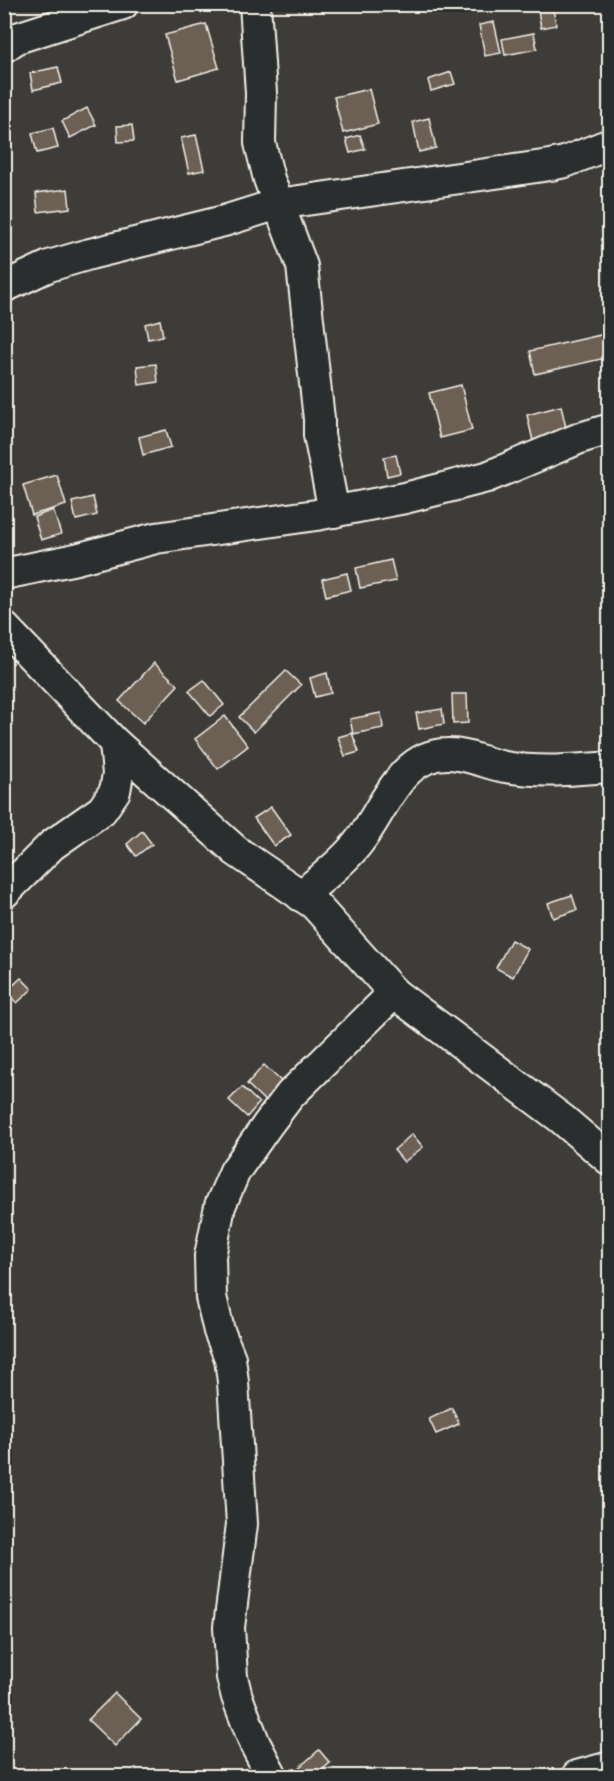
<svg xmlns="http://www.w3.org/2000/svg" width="614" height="1781" viewBox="0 0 614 1781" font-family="Delius,sans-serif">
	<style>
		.building { fill: #6c5f53; stroke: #f4f1e8; stroke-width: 1.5 }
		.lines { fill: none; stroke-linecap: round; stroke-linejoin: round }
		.minor-casing { stroke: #f4f1e8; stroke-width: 34 }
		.minor { stroke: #2a2d2e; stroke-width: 30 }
	</style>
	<rect width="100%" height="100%" fill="#3e3c39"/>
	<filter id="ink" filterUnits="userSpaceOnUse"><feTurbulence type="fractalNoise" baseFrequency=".0167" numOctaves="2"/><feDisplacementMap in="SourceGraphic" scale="12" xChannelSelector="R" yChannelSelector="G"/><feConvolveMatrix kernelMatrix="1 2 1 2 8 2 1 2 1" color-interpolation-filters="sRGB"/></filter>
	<g filter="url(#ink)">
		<!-- building -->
		<g class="building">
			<polygon points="537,4 552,4 556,25 541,28"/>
			<polygon points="494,22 501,53 485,56 479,25"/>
			<polygon points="206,24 219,68 178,80 165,35"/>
			<polygon points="534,33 537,49 505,55 502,39"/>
			<polygon points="58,67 62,83 33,90 30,73"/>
			<polygon points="451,72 455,84 431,91 428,80"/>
			<polygon points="369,89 378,124 343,133 334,97"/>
			<polygon points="87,108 96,125 70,138 62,121"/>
			<polygon points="429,118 436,148 419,152 413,122"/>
			<polygon points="132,125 134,141 118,142 117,126"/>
			<polygon points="53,128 58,148 37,153 32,133"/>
			<polygon points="196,135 204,170 189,173 181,138"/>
			<polygon points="360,135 365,149 350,153 346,139"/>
			<polygon points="68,189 70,208 38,212 36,193"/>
			<polygon points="160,320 163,336 148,339 145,324"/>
			<polygon points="605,334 610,357 535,374 530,351"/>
			<polygon points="156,364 158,382 139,385 137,366"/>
			<polygon points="461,385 472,430 440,438 429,393"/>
			<polygon points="561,406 567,432 533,441 527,415"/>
			<polygon points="166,430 171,447 143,455 139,437"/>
			<polygon points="396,455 400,473 387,476 384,457"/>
			<polygon points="57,475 66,505 32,515 23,485"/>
			<polygon points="93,497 97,515 76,520 72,502"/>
			<polygon points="53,510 61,534 41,540 34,517"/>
			<polygon points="391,560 396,581 360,588 356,568"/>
			<polygon points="347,573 351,590 326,596 322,579"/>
			<polygon points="154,663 178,685 143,723 119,701"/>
			<polygon points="286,671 301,685 254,732 239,717"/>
			<polygon points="327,673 331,693 315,697 310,678"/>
			<polygon points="204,680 224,705 210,716 189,691"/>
			<polygon points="452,694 467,694 468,723 453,724"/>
			<polygon points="442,709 444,724 419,729 416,713"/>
			<polygon points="381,713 383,728 353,734 350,719"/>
			<polygon points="225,716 248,746 218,769 195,739"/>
			<polygon points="352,733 359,752 345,756 338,737"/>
			<polygon points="271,807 291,835 274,846 254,818"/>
			<polygon points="142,831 152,844 136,856 127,844"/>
			<polygon points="572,895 577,910 553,918 548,903"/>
			<polygon points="511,940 528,949 513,977 496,968"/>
			<polygon points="21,978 32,989 17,1003 6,992"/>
			<polygon points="264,1065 284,1084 267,1103 247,1084"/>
			<polygon points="242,1087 259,1103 247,1117 229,1100"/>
			<polygon points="412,1134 423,1147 404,1162 394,1150"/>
			<polygon points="452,1408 459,1424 436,1434 429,1419"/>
			<polygon points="115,1693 141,1719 115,1746 88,1720"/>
			<polygon points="319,1750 330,1763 315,1776 300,1776 295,1771"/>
		</g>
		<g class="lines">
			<!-- minor casing -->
			<g class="minor-casing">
				<g id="minor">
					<polyline points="255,4 261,93 260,143 269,179 302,266 319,419 319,435 334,512"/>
					<polyline points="4,47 17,38 123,4"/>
					<polyline points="4,287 49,266 90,254 224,221 278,204 550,165 565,162 610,144"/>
					<polyline points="4,574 76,559 156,538 316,515 405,498 487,477 580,438 610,429"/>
					<polyline points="4,627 115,743 236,851 314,904 394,993 562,1119 610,1160"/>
					<polyline points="4,893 52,845 102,810 115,791 118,774 115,743"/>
					<path d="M301 896C318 881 337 867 352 850 382 819 396 754 447 754 466 753 486 764 505 767 540 773 574 770 610 767"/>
					<polyline points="272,1776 255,1744 237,1697 232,1677 229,1627 242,1524 233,1382 230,1358 219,1331 211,1297 210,1256 220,1206 235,1171 268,1124 290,1095 394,993"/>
					<polyline points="577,1776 610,1767"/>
				</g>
			</g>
			<!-- minor -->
			<use href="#minor" class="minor"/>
		</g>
	</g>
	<!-- margin -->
	<rect width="614" height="1781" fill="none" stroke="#2a2d2e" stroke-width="24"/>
	<rect x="12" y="12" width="590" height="1757" fill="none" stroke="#f4f1e8" stroke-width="2" filter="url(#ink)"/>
</svg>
